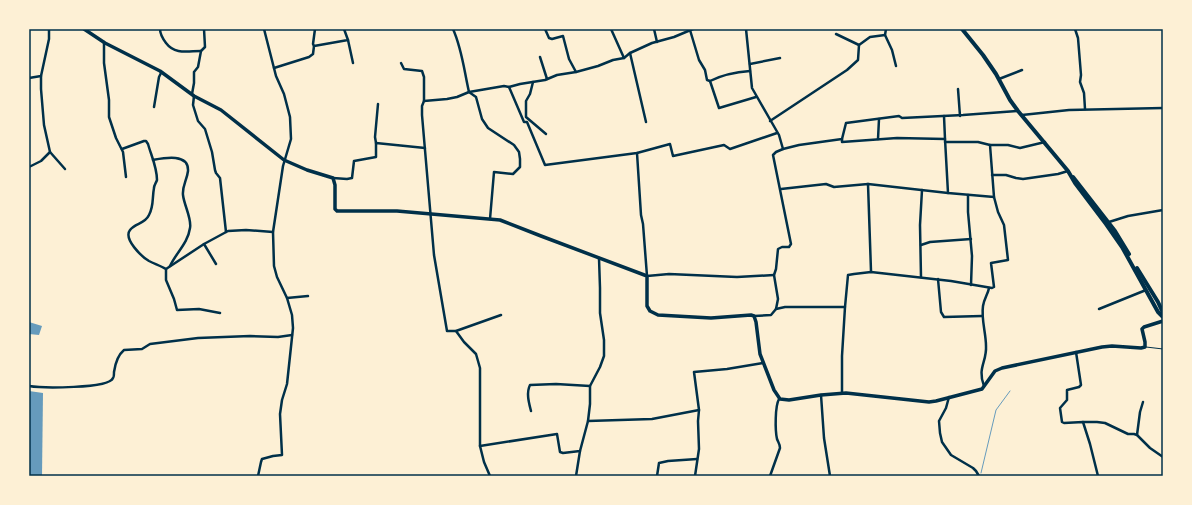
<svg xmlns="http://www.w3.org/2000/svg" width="1192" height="505" viewBox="0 0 1192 505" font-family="Rubik,sans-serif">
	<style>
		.water { fill: #669bbc }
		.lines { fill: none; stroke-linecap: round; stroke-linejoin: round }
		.stream { stroke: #669bbc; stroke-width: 1 }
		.service { stroke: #003049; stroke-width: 1 }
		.minor { stroke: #003049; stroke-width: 2.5 }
		.secondary { stroke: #003049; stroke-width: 3.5 }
		.trunk { stroke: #003049; stroke-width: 4 }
		.neatline { fill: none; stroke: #003049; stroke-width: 1.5 }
	</style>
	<rect width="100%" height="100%" fill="#fdf0d5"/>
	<!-- water -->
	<g class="water">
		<polygon points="29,322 42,326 39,335 29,334"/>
		<polygon points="29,391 43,393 42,476 29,476"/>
	</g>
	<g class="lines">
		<!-- stream -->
		<polyline class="stream" points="981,473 996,410 1010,391"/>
		<!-- service -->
		<polyline class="service" points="1146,347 1163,349"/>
		<!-- minor -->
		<g class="minor">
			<path d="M160 29C160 34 163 39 166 43 175 55 188 51 201 51"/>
			<path d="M453 29C462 49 464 70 469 92L476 97 482 119 488 128 514 145 519 152 520 159V167L513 174 494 172 490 219"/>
			<polyline points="545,29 549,38 552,39 563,36 569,59 576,72"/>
			<polyline points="611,29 624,58"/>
			<polyline points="654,29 657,42"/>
			<polyline points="746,29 752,88 779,135 783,149 776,152 773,155 791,244 789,247 782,247 778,249 776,269 774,275 778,299 776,309"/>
			<polyline points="886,29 885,35 892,50 896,66"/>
			<polyline points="1075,29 1078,38 1081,75 1080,82 1084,93 1085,109"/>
			<polyline points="690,30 699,60 705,70 707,80 710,81"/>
			<polyline points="836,34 859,45"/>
			<polyline points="348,40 353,63"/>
			<polyline points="104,42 104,63 109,100 109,117 116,138 123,152 126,177"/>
			<polyline points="314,46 313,44 315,29"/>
			<polyline points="630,53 646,122"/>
			<polyline points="540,57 547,79"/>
			<polyline points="401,63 404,69 422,71 424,77 424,101"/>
			<polyline points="750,64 780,58"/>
			<polyline points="274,68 309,57 313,54 314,46 348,40 344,29"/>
			<path d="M750 71C736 72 722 75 710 81L719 108 756 97"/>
			<polyline points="29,78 41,76 49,39 49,29"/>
			<polyline points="999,79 1022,70"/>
			<polyline points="533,82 530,94 526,101 526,117 546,134"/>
			<polyline points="509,87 524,122 527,122 545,165 637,153 670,144 673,156 724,145 730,149 777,133"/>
			<polyline points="958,89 960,116"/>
			<polyline points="192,94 194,83 194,72 198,67 201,51 205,47 204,29"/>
			<polyline points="194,96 193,105 198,121 205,129 212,152 215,170 216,173 220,178 226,232"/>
			<polyline points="154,107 159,77 161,73"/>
			<polyline points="1022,115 1069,110 1163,108"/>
			<polyline points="770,121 847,70 858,60 859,45 870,37 885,35"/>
			<polyline points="842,139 842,142 897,138 945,139 944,116"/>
			<polyline points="878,139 879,119"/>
			<polyline points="945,139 948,193"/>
			<polyline points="945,142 978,142 990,145"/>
			<polyline points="376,143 375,137 378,104"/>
			<path d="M122 149 144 141H146L148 144C151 155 157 167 157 180 156 183 154 185 154 188 152 198 154 206 149 215 145 224 135 223 130 230 123 239 142 257 149 261 155 264 161 266 166 269"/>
			<polyline points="783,149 799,145 842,139 846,123 899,116 902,118 963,115 1017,111"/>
			<polyline points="50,152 65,169"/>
			<polyline points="637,153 641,215 643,224 647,276 669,274 737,277 774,275"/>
			<path d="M153 160C164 158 189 153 188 171 187 180 182 186 183 195 184 205 192 219 190 228 188 243 176 253 170 266"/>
			<polyline points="29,167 41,161 50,152 44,125 41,89 41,76"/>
			<polyline points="992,175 1006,175 1016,178 1023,179 1058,174 1068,171"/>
			<polyline points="333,178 347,179 352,178 354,161 376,157 376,143 425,148"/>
			<polyline points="868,184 871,271"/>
			<polyline points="781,189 826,184 834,187 868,184 948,193 994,197"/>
			<polyline points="968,195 968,212 972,256 971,285"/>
			<polyline points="1109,222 1128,216 1163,210"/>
			<polyline points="204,244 216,264"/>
			<polyline points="921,245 930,242 971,239"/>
			<polyline points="921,277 920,225 922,190"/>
			<polyline points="938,279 941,312 944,317 982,316"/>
			<polyline points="287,298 308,296"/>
			<polyline points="1099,309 1146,290"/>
			<polyline points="220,313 199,309 177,310 174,299 166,280 166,269 204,244 228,231 246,230 273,232"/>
			<polyline points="501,315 456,331 447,331 434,255 422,115 422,106 424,101 447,99 457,97 469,92 504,86 509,87 520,84 545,80 557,75 576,72 598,66 613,60 624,58 630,53 652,43 674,37 693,29"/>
			<polyline points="754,316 771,315 776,309 785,307 845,307 848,275 854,274 871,272 951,281 992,288 994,287 991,263 1008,260 1004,225 998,212 994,197 990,145 1008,145 1020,148 1045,142"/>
			<polyline points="456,331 464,342 476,354 480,368 480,446 484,462 490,476"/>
			<polyline points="1076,352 1081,385 1079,387 1067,390 1067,400 1060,408 1062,422 1064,423 1083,422 1090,444 1098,476"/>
			<path d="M29 386C41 388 109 389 113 378 114 378 114 373 114 372 115 365 118 355 124 350L142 349 150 344 198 338 250 336 278 337 292 335"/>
			<path d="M984 386C977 368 987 362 986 346 986 333 981 319 983 306 984 299 988 294 989 288"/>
			<polyline points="842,393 842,356 845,307"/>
			<polyline points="821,395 824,438 830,476"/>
			<polyline points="949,397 946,408 939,421 940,433 942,442 951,455 973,468 976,471 979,476"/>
			<path d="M531 411C529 403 526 393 530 385L556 384 590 386"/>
			<polyline points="588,421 590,404 590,386 600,367 604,356 604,340 600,313 600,288 599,258"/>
			<polyline points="1083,422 1097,422 1105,423 1128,434 1134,434 1137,435 1150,448 1163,457"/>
			<polyline points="1137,435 1140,412 1143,402"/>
			<polyline points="480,446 557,434 560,452 563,453 580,451 588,421 652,419 699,410 694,372 727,369 763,363"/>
			<polyline points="258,476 261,462 262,459 273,456 282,455 280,414 282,400 287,384 293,328 292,315 287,298 277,277 274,266 273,232 283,166 291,139 290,117 284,94 276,76 264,29"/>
			<polyline points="576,476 580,451"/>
			<polyline points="657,476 659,463 668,461 697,459"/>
			<polyline points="695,476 699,449 698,421 699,410"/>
			<path d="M770 476 780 448C780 444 778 442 777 439 775 430 775 406 779 399"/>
		</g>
		<!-- secondary -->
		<polyline class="secondary" points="84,29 105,43 160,71 194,96 221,110 284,160 307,170 333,178 335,185 335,209 337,211 397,211 500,220 541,236 647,276 647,306 650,311 658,315 711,318 751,315 754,316 756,322 760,354 774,390 780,399 789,400 821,395 846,393 929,402 936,401 982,389 995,371 1002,368 1102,347 1112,346 1141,348 1145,347 1145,342 1142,329 1144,327 1163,321"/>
		<!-- trunk -->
		<g class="trunk">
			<polyline points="962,29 983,55 996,74 1010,100 1018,111 1068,171 1075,183 1106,224 1122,247 1158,312 1163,317"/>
			<polyline points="1073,177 1115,231 1129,254"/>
			<polyline points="1137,268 1158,302 1163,313"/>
		</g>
	</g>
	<!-- border -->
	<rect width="1192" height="505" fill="none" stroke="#fdf0d5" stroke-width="60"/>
	<rect x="30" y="30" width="1132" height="445" class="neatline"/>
</svg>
